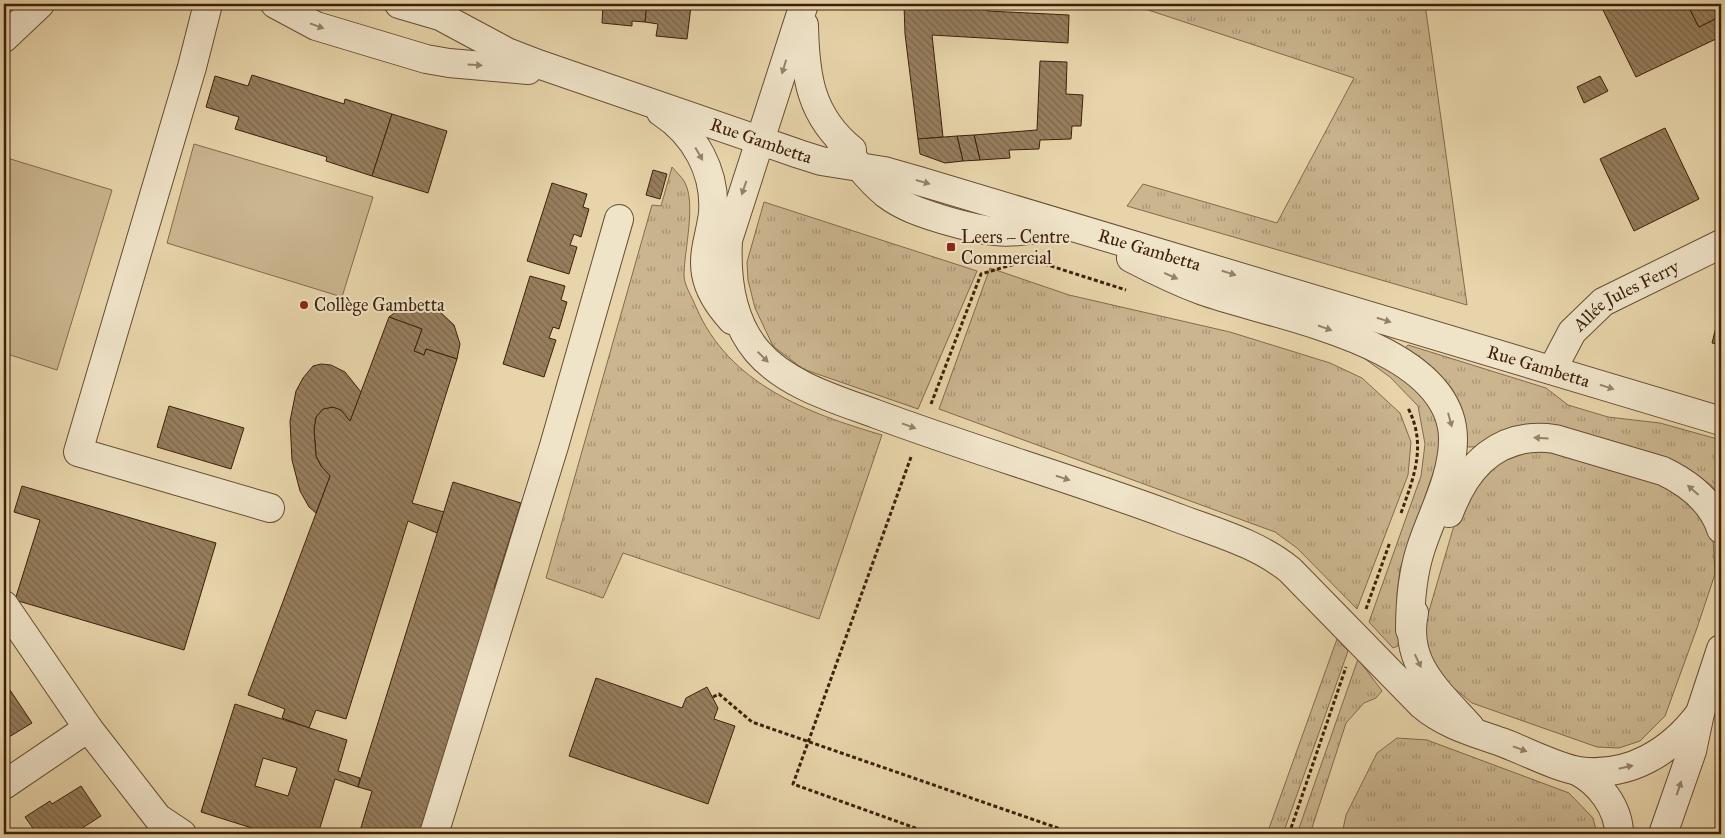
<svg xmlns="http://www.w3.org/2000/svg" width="1725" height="838" viewBox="0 0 1725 838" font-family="'IM FELL Great Primer',serif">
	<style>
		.grass { fill: url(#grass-tufts); stroke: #846a4c }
		.park { fill: #cab58f; stroke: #846a4c }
		.building { fill: url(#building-back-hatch); stroke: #3e200a; fill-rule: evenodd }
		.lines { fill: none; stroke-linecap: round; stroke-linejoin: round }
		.minor-casing { stroke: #684d32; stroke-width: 30 }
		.path { stroke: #3e200a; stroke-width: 3; stroke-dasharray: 4 2.5; stroke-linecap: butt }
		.minor { stroke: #efe3c8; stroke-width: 28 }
		.oneway { fill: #968269 }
		.poi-dot { fill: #8f2418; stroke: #efe3c8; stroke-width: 2 }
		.labels { text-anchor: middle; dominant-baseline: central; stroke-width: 4; stroke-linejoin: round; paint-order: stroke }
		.street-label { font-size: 18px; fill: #3e200a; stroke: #efe3c8 }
		.poi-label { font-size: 18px; fill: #3e200a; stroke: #efe3c8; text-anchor: start }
	</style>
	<defs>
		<pattern id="grass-tufts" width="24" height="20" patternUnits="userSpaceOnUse" patternTransform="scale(1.25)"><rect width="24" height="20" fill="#cab58f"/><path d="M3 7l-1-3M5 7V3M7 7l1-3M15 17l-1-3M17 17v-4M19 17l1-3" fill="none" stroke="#a59373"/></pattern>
		<pattern id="building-back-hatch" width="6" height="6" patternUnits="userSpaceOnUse" patternTransform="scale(1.25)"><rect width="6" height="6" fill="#967e5d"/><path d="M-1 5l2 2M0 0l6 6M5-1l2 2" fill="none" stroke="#7c674b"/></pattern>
	</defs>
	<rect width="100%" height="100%" fill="#e7d4aa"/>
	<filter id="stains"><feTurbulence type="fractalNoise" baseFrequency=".004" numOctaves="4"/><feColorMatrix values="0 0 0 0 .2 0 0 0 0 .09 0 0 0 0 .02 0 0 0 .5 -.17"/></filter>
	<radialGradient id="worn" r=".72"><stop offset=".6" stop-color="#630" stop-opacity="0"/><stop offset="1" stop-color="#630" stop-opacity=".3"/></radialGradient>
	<!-- grass -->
	<g class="grass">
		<polygon points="1130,4 1425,4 1467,305 1127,206 1143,184 1277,223 1354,78"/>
		<path d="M672 167C676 172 681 176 684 181 697 202 684 251 684 275 684 285 692 297 696 307 729 384 807 413 882 435L819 619 623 553 603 598 546 578 652 205 661 206Z"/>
		<polygon points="764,202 977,271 918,409 803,369 773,346 755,308 748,280 747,262"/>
		<polygon points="990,268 1069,295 1230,332 1330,363 1362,378 1400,413 1411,442 1408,475 1357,609 1297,548 1275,532 939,409"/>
		<path d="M1408 345 1546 388 1568 405 1608 417 1660 423 1721 440V498L1712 486 1686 467 1618 444 1466 447C1464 431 1461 399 1450 386 1436 372 1416 366 1404 349Z"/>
		<polygon points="1354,351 1379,358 1433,406 1439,431 1439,456 1400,569 1397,594 1399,640 1398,646 1393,648 1369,622 1421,476 1425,444 1418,406 1390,377"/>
		<polygon points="1532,451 1564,454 1654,482 1674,491 1698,506 1713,538 1715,574 1697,628 1665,716 1640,741 1619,748 1597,747 1472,703 1439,676 1427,652 1424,628 1460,505 1474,481 1498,463"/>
		<polygon points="1337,639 1348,651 1283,834 1267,834"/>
		<polygon points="1358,659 1382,691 1376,698 1364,703 1346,723 1310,834 1297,834"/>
		<polygon points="1397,738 1427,740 1569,793 1593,818 1597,834 1342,834 1346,815 1377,753"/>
	</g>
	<!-- park -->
	<g class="park">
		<polygon points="194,144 373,197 342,297 167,243"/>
		<polygon points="4,157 112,190 57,370 4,353"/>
	</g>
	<!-- building -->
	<g class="building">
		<polygon points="603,4 647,4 645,22 632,21 632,26 602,23"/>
		<polygon points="647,4 691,6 687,39 656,36 658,24 645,22"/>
		<polygon points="904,4 988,4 988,11 1069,15 1068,43 932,35 943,137 918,139 905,34"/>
		<polygon points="1615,4 1687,4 1699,27 1721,16 1721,45 1718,38 1636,77 1603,10"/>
		<polygon points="1687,4 1721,4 1721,16 1699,27"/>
		<polygon points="1040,61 1067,62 1066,94 1083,95 1081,126 1072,126 1071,139 1040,140 1039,149 1009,150 1010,158 980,160 974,135 1037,130"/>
		<polygon points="252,75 344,104 345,99 392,114 372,176 326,161 327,157 235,129 239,117 206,107 215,76 248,86"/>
		<polygon points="1600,76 1608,91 1584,103 1577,87"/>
		<polygon points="392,114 447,131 428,193 372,176"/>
		<polygon points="1665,128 1699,199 1634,231 1600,159"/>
		<polygon points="974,135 980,160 963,161 957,136"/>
		<polygon points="957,136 963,161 945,163 920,154 918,139"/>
		<polygon points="653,170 667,174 660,199 646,195"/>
		<polygon points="552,183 587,194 583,207 589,209 581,237 574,234 570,245 577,247 569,274 527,261"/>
		<polygon points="530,276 565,286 561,300 567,302 559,329 553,327 549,338 556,340 544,377 503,364"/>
		<polygon points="417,305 438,310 454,325 460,344 457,359 426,349 424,355 414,351 422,329 389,317 397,311"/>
		<polygon points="1719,315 1721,316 1721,345 1712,343"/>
		<polygon points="389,317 422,329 414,351 424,355 426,349 457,359 412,503 444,512 437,533 408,521 346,719 316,710 309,728 282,718 285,709 248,695 330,476 321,466 316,456 314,429 316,417 323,409 333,407 341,410 350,421"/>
		<polygon points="321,364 331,365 345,372 361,392 350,421 341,410 333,407 323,409 316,417 314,429 316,456 321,466 330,476 316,513 309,507 300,491 292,460 290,421 296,391 303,378 313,366"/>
		<polygon points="169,406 244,428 231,469 157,447"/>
		<polygon points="453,482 521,503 494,589 499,591 424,834 359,834 372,791 358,787"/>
		<polygon points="22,486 216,543 184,650 15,600 40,520 14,512"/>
		<polygon points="596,678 682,708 686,698 707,687 718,708 714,719 735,726 708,804 569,756"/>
		<polygon points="10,690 32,723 4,740 4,694"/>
		<path d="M235 704 347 740 338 771 360 778 358 787 335 779 318 834H271L201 812ZM263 758 297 768 288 796 255 786Z"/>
		<polygon points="81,786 101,816 73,834 37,834 25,817 50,801 52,804"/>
	</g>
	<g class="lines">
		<!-- minor casing -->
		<g class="minor-casing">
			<g id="minor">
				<polyline points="208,4 192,67 78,452 270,508"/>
				<polyline points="275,4 316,26 426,59 449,63 528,70"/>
				<path id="s1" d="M399 4 440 16 507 52 538 64 799 154 821 161 884 171 919 181 1721 421"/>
				<path d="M804 4 728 240C726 278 731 320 757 351 786 385 835 399 876 414 973 450 1073 479 1170 515 1211 531 1256 542 1290 570L1422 705C1445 725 1476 733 1504 743 1525 751 1558 768 1579 771 1629 778 1672 751 1700 713"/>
				<path d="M804 25C805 76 810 116 852 150"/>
				<polyline points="4,38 40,4"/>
				<path d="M661 112C695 134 716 172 713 213 711 233 702 253 706 274 709 291 720 307 732 320"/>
				<path d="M839 139C853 159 867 178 886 194 903 207 922 213 941 219 991 234 1010 236 1061 224"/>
				<path d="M1131 258C1154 270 1179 282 1203 291 1273 316 1454 343 1453 440 1453 477 1432 514 1421 548 1412 575 1410 602 1410 630"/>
				<path id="s2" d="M1552 370 1572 332 1603 302 1721 244"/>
				<path d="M1449 513C1467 464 1500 431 1555 439L1663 471C1688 483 1712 501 1721 529"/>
				<polyline points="4,605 88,728 4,785"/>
				<path d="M1414 613C1403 664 1439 692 1470 727"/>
				<polyline points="88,728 158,818 182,834"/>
				<path d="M1577 771C1599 782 1619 808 1619 834"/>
				<polyline points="434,834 554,446 619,219"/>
				<polyline points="1663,834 1692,751 1700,713 1721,649"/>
			</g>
		</g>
		<!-- path -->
		<g class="path">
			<polyline points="1032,260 1126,290"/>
			<polyline points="931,404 981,274 1025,261"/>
			<polyline points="911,457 793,784 932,834"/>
			<path d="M1401 513C1414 477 1427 445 1408 408"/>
			<polyline points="1366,609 1390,542"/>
			<polyline points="713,697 719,694 752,722 1075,834"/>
			<polyline points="1289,834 1346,667"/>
		</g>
		<!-- minor -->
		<use href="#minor" class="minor"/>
	</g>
	<!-- one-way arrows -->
	<defs><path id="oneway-solid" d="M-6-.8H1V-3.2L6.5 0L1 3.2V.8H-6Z" transform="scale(1.25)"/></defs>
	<g class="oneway">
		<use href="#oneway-solid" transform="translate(317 26) rotate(20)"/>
		<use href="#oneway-solid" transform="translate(475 65) rotate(3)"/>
		<use href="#oneway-solid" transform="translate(784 67) rotate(107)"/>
		<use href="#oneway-solid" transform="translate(699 154) rotate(60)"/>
		<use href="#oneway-solid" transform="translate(923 182) rotate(16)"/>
		<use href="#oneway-solid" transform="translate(744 188) rotate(109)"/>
		<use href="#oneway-solid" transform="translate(1229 273) rotate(17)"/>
		<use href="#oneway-solid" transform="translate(1171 276) rotate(24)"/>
		<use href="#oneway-solid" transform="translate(1384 320) rotate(17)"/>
		<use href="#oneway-solid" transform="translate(1325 328) rotate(19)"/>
		<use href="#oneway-solid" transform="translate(763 357) rotate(44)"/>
		<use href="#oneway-solid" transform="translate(1607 387) rotate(17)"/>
		<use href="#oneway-solid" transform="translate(1450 420) rotate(75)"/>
		<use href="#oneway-solid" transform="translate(909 426) rotate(20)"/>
		<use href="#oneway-solid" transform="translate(1541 438) rotate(-177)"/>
		<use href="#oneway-solid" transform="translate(1063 478) rotate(18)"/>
		<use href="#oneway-solid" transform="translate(1693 490) rotate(-139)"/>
		<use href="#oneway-solid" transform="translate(1418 661) rotate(65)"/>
		<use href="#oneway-solid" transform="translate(1520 749) rotate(20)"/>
		<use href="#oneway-solid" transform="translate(1626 767) rotate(-13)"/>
		<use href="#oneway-solid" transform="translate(1679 788) rotate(-71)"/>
	</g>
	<!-- markers -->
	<g class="poi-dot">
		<rect x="946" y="242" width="10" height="10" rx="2.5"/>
		<circle cx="304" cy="305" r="5"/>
	</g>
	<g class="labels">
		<!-- street labels -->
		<g class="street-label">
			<text stroke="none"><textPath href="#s1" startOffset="388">Rue Gambetta</textPath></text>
			<text stroke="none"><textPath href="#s1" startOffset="792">Rue Gambetta</textPath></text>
			<text stroke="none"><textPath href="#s2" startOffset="109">Allée Jules Ferry</textPath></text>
			<text stroke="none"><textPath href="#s1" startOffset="1198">Rue Gambetta</textPath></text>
		</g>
		<!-- poi labels -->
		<g class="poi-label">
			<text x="961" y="237">Leers – Centre<tspan x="961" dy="21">Commercial</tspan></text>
			<text x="314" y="305">Collège Gambetta</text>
		</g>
	</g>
	<!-- margin -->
	<rect width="1725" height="838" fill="none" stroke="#e7d4aa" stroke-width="20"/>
	<rect x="5" y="5" width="1715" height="828" fill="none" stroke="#3e200a" stroke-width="2.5"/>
	<rect x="10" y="10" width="1705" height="818" fill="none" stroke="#3e200a"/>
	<rect width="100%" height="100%" filter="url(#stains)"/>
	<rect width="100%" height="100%" fill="url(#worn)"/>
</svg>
